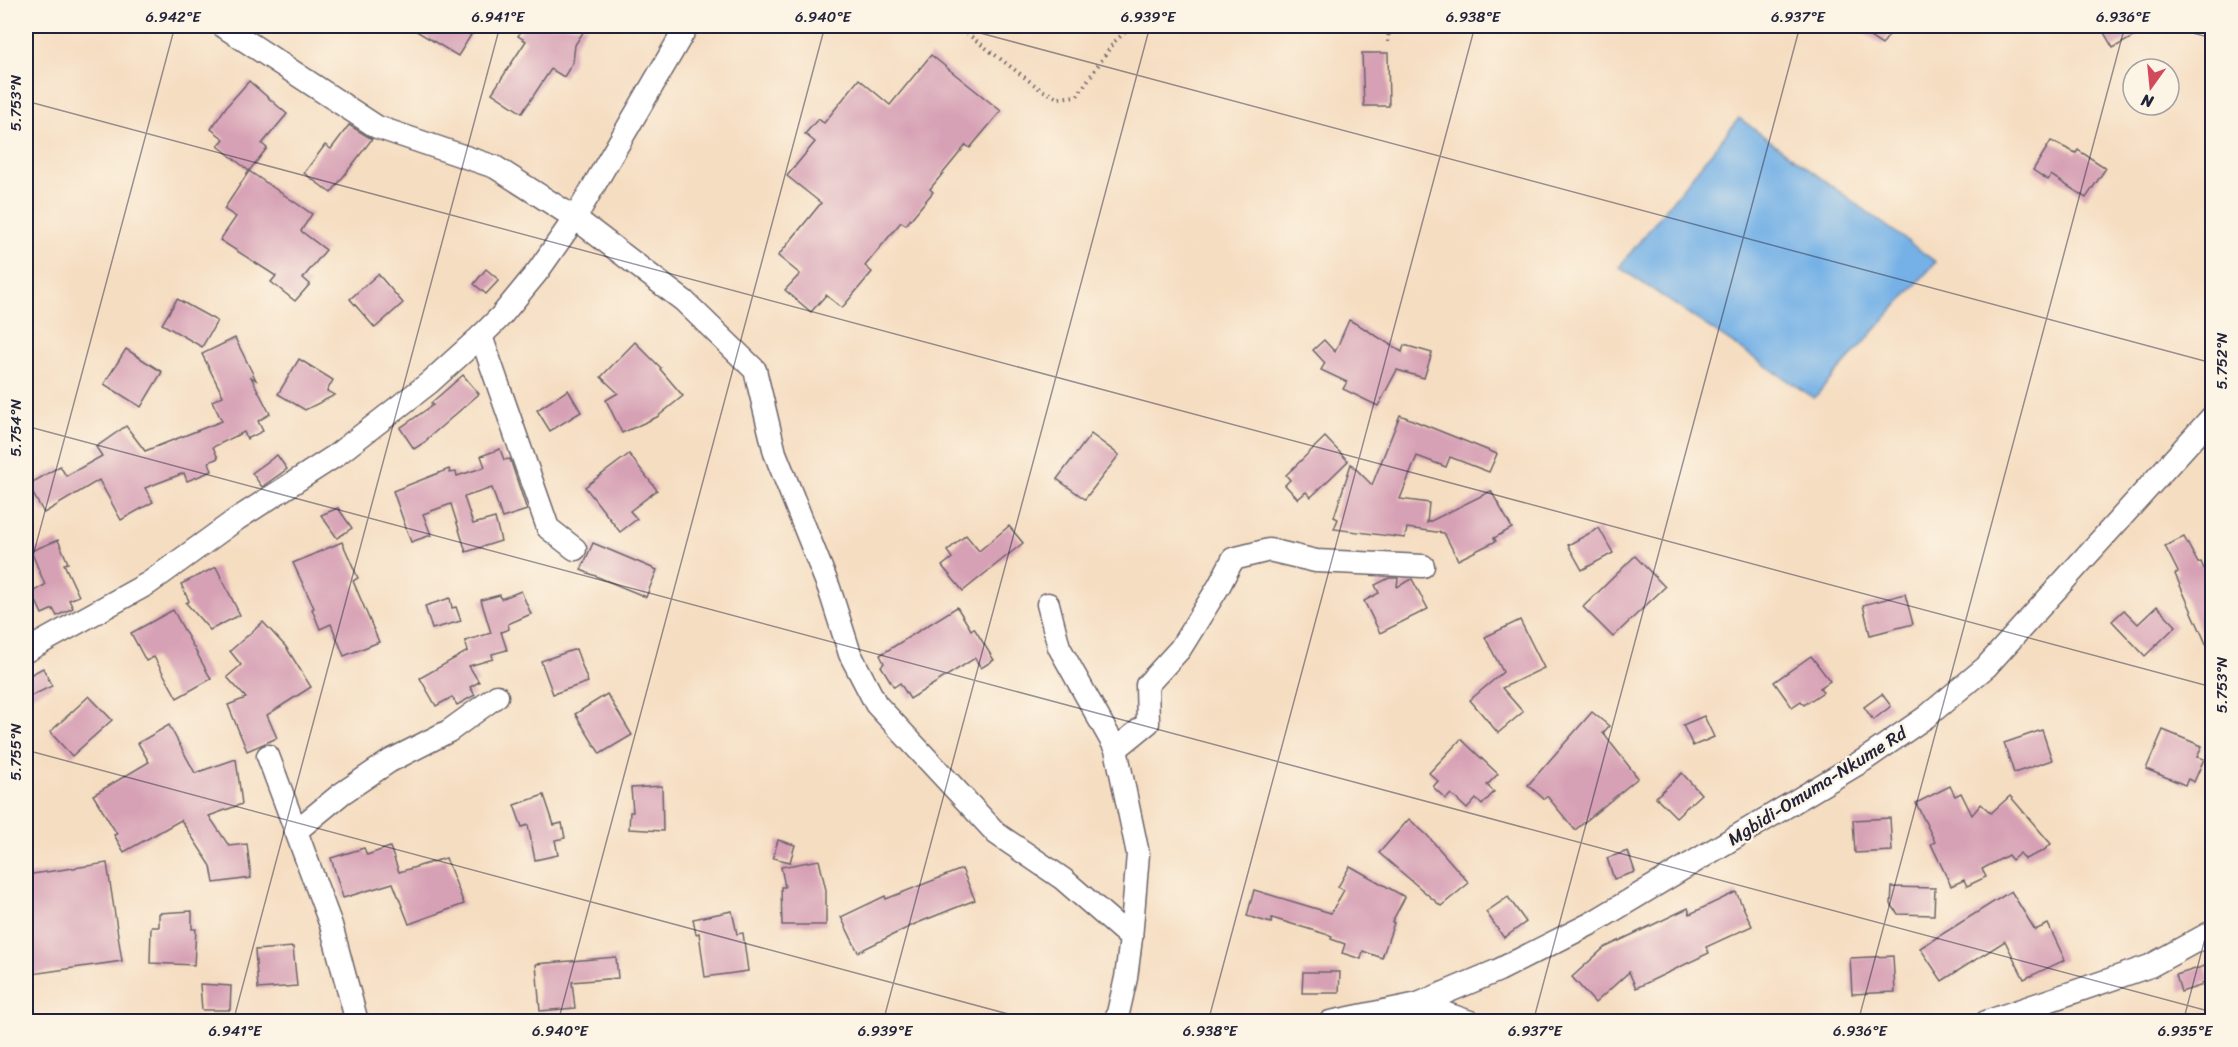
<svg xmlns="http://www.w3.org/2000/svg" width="2238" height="1047" viewBox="0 0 2238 1047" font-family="Sriracha,sans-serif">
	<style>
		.water { fill: #74b1e6; stroke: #4b6a90; stroke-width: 1.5 }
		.building { fill: #d7a1b5 }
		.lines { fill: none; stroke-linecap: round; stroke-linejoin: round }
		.minor-casing { stroke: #6c636a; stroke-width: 25 }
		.path { stroke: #6c636a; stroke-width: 4; stroke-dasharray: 1.5 4.5; stroke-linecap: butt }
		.minor { stroke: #fff; stroke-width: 22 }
		.ticks { fill: none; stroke: #22223b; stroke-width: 1.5; stroke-opacity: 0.45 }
		.labels { text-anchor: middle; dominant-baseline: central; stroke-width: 5; stroke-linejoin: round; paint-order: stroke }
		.street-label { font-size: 18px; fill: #22223b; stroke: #fcf5e5 }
		.neatline { fill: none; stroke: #22223b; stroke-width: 2 }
		.ticks-label { font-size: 15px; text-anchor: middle; fill: #22223b }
	</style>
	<rect width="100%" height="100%" fill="#fcf5e5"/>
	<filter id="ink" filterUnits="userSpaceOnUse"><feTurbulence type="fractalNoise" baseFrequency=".0167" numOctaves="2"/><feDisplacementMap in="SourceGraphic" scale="12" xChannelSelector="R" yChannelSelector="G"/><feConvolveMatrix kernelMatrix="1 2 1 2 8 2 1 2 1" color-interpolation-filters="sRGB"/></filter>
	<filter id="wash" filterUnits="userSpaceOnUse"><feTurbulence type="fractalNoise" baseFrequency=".008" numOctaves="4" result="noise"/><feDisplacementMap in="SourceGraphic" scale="24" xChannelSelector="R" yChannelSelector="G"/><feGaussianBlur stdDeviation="1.35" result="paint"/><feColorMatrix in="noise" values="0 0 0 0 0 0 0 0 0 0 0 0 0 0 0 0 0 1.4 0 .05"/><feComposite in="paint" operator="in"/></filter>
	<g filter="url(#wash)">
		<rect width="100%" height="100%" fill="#f5ddc1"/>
		<!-- water -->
		<polygon class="water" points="1739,118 1936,262 1814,398 1619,267"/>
		<g id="blocks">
			<!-- building -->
			<g class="building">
				<polygon points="408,26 455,26 471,35 458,56"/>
				<polygon points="524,26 587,26 575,45 573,62 564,77 551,69 522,113 492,93 526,41 518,36"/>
				<polygon points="1853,26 1895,26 1882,45"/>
				<polygon points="2100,26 2153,26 2113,48"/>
				<polygon points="1362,53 1388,53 1389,106 1364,106"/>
				<polygon points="931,55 1001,111 970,148 966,145 930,189 933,192 906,225 901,222 865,266 872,272 842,308 826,295 811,312 785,290 800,274 778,256 821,203 787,176 815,142 805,134 818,119 824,123 859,79 890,105"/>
				<polygon points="249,81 287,114 262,144 267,148 249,171 218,146 224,139 211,129 226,107"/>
				<polygon points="349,125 372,139 331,193 304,173 325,145 331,149"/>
				<polygon points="2051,141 2076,153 2078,150 2106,168 2086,198 2051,175 2048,180 2033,170"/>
				<polygon points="249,171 312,214 301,231 326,250 303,278 310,284 295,301 271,282 276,276 220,240 236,217 224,209"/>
				<polygon points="486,269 499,280 486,294 474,284"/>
				<polygon points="378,274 403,303 375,328 350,299"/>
				<polygon points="177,299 217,321 202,347 162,324"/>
				<polygon points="1349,320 1362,327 1402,352 1404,345 1432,353 1424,378 1397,370 1378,406 1343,389 1347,382 1321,370 1325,363 1313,350 1324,340 1335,352"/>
				<polygon points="235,338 256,380 251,377 270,414 258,421 263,431 247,439 244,432 213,447 218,458 209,462 212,471 187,481 184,473 145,488 153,502 121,520 99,480 44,513 28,485 60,466 66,476 102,456 96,447 126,426 145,451 222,421 212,401 223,396 202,354"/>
				<polygon points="635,342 661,368 660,369 683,396 657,417 622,433 606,400 618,393 601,377"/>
				<polygon points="126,349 162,372 141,407 104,384"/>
				<polygon points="299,359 333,380 327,391 335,395 305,410 278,394"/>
				<polygon points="463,375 479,394 427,439 428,440 414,449 400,428 433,405 431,403"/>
				<polygon points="568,390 581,412 550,431 537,410"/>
				<polygon points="1400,415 1497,454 1489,472 1450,457 1446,467 1417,456 1400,499 1429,503 1427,523 1491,491 1512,528 1494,538 1496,541 1458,560 1444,533 1407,528 1405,538 1334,529 1338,519 1334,517 1351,464 1372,485"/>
				<polygon points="1091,434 1119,455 1085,499 1057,479"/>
				<polygon points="1325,437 1348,461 1311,497 1306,492 1298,499 1285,485 1290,480 1286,475"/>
				<polygon points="500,449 504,460 510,459 527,510 502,518 492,488 464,497 473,524 495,518 501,541 466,552 451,504 423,514 431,535 411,542 393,491 449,469 450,473 456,472 457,476 485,467 481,456"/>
				<polygon points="629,454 657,490 630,511 637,519 620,532 585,487"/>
				<polygon points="277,455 287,469 262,487 252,473"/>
				<polygon points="338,508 352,528 337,538 321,515"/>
				<polygon points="1009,526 1023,543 963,591 942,566 952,558 947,551 966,535 979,551"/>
				<polygon points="1599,528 1613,553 1582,570 1568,545"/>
				<polygon points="2184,537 2198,563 2201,562 2212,588 2212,657 2175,574 2178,572 2165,546"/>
				<polygon points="58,540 68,563 64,564 79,596 69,600 73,608 57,616 53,609 42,614 32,592 45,585 31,551"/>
				<polygon points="342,542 358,578 353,581 379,642 344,656 331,624 320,629 312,609 314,608 293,563"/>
				<polygon points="593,543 657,570 646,597 581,570"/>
				<polygon points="1635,556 1665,587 1613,637 1583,607"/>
				<polygon points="216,567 240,615 210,630 186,603 189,601 181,584"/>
				<polygon points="1389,578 1398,578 1397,587 1412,579 1428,609 1380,633 1364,601 1379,593 1375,585"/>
				<polygon points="521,591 531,614 508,624 509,629 501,632 507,650 492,654 493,659 469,666 479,682 470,687 475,695 457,705 452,697 436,706 420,678 468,651 465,641 491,633 481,600 500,595 501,599"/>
				<polygon points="1905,594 1913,624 1870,635 1863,605"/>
				<polygon points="450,598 452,608 456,607 461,621 432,629 425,606"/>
				<polygon points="2157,606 2176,626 2145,656 2112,621 2124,610 2138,624"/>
				<polygon points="957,607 971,630 974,628 994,660 981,668 975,658 910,699 900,683 894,687 881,666 884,663 880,655"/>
				<polygon points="173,610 211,679 177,698 154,657 146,661 131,633"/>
				<polygon points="1520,620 1544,668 1502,688 1523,712 1498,733 1470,700 1503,672 1485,637"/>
				<polygon points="263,622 286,647 311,687 267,715 277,738 247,751 228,705 246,698 227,677 241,665 230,651"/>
				<polygon points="576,649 588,682 553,694 541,661"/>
				<polygon points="1811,656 1830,681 1820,688 1823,692 1804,705 1801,701 1792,707 1774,682"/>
				<polygon points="43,668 52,686 31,696 26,683 26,677"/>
				<polygon points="607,694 632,735 600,754 575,714"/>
				<polygon points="1882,694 1891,706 1873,720 1864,707"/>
				<polygon points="89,696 112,720 72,756 50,732"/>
				<polygon points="1592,712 1609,726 1603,733 1638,778 1575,830 1547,796 1544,799 1528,785"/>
				<polygon points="1704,716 1714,737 1693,746 1683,725"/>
				<polygon points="169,725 195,773 236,759 242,804 209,816 229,846 247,844 251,878 214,883 211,866 181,820 124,852 114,835 117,834 93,795 149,762 138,743"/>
				<polygon points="2042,730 2052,760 2014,773 2004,743"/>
				<polygon points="2163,730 2202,746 2197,757 2204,759 2194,782 2188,779 2185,785 2146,769"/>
				<polygon points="1461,739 1498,774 1487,785 1494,792 1482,805 1476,799 1467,809 1451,794 1446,799 1433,787 1438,781 1429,773"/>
				<polygon points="1682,773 1701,794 1676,817 1656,797"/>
				<polygon points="662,786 663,831 629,829 630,812 633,812 631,788"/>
				<polygon points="1950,786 1955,796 1961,793 1972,815 1981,804 1991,813 2010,796 2051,844 2043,851 2025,859 2020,853 2012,860 2008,855 1982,869 1986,877 1967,886 1964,880 1951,886 1931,844 1935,842 1916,803"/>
				<polygon points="544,795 554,825 562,823 565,838 555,840 558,855 535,860 528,825 522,827 514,805"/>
				<polygon points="1890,818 1892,851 1855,853 1853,820"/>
				<polygon points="1409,819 1427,835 1469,883 1441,906 1379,853"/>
				<polygon points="778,840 795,845 790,862 773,858"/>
				<polygon points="390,847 399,872 446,858 464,904 409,924 393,883 343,898 331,858 364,848 367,855"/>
				<polygon points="1628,851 1635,872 1614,879 1607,858"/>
				<polygon points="819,860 826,890 826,925 782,925 781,887 785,887 781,867"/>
				<polygon points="107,863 122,961 32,974 26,932 26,875"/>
				<polygon points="1350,866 1405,897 1392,922 1394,923 1382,958 1363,951 1361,959 1342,953 1345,944 1331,939 1332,936 1272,918 1271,923 1247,916 1254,890 1331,913 1344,890 1338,887"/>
				<polygon points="962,869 975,900 915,924 858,952 841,917 885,896 886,899"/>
				<polygon points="1892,887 1935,888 1934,915 1898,914 1891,904"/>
				<polygon points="2011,891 2035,930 2048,924 2065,960 2024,979 2005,941 1942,981 1920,948"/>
				<polygon points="1736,892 1752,926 1706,947 1709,953 1636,988 1629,972 1595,1003 1572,977 1604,948 1688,908 1690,914"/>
				<polygon points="1508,897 1526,922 1504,938 1486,912"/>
				<polygon points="192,911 192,929 196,929 194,965 150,963 151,927 159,927 159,913"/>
				<polygon points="732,911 737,934 743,933 748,971 705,977 699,933 696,934 693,919"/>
				<polygon points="293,947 297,986 258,989 255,950"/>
				<polygon points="1893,956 1895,992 1852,994 1850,958"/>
				<polygon points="616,957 618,978 572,982 575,1008 540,1011 536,964"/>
				<polygon points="2205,966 2210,981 2202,983 2203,985 2181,992 2176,975"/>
				<polygon points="1303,972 1340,972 1339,993 1302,993"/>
				<polygon points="200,984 231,986 230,1010 202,1010"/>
			</g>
		</g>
	</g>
	<g filter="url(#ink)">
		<use href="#blocks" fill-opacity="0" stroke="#6c636a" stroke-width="1.5"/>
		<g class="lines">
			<!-- minor casing -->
			<g class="minor-casing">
				<g id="minor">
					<polyline points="223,26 377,127 495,167 575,218 684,301 755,370 775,453 829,588 850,654 876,704 997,834 1063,879 1131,938 1138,854 1116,749 1059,647 1048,604"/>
					<polyline points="481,336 548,528 575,549"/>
					<polyline points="26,651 149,583 237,519 335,456 429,383 481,336 501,316 538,271 575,218 687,26"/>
					<polyline points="1116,749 1148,723 1147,685 1180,649 1219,586 1233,559 1269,550 1316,561 1423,566"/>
					<polyline points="268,756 331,925 357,1022"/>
					<polyline points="296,831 341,794 390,761 449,731 497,696"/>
					<polyline points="1116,1022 1126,978 1131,938"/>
					<polyline points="1330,1022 1418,1004 1499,970 1592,923 1864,760 1926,717 1986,667 2212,417"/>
					<polyline points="1421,1022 1418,1004 1470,1022"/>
					<polyline points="1986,1022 2150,966 2212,932"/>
				</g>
			</g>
			<!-- path -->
			<g class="path">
				<polyline points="957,26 1040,89 1058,98 1077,96 1114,42 1132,26"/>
				<polyline points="1388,42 1389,26"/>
			</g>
			<!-- minor -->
			<use href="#minor" class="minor"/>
		</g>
	</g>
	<!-- ticks -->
	<path class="ticks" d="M954 26 2212 363M2165 26 2212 38M26 101 2212 687M26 426 2212 1012M26 582 175 26M26 750 1038 1022M233 1022 500 26M558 1022 825 26M883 1022 1150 26M1208 1022 1475 26M1533 1022 1800 26M1858 1022 2125 26M2183 1022 2212 912"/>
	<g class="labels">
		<!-- street labels -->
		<g class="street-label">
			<text transform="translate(1817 786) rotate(-32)">Mgbidi-Omuma-Nkume Rd</text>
		</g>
	</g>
	<!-- margin -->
	<rect width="2238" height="1047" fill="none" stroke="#fcf5e5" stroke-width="66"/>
	<!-- north arrow -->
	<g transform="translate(2151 87) rotate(195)"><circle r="28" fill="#fcf5e5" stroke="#a5a1a1" stroke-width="1.5"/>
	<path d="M0-4.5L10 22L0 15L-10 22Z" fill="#d1495b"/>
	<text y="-9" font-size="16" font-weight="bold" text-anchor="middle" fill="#22223b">N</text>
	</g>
	<rect x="33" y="33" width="2172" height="981" class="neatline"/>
	<g class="ticks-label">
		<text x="173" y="22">6.942°E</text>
		<text x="498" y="22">6.941°E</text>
		<text x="823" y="22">6.940°E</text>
		<text x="1148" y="22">6.939°E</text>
		<text x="1473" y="22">6.938°E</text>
		<text x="1798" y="22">6.937°E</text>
		<text x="2123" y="22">6.936°E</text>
		<text transform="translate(16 103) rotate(-90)" y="5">5.753°N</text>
		<text transform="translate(2222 361) rotate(-90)" y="5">5.752°N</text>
		<text transform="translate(16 428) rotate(-90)" y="5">5.754°N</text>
		<text transform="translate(2222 685) rotate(-90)" y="5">5.753°N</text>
		<text transform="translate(16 752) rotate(-90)" y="5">5.755°N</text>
		<text x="235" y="1036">6.941°E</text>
		<text x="560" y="1036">6.940°E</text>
		<text x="885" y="1036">6.939°E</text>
		<text x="1210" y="1036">6.938°E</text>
		<text x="1535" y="1036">6.937°E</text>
		<text x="1860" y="1036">6.936°E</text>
		<text x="2185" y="1036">6.935°E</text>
	</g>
</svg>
